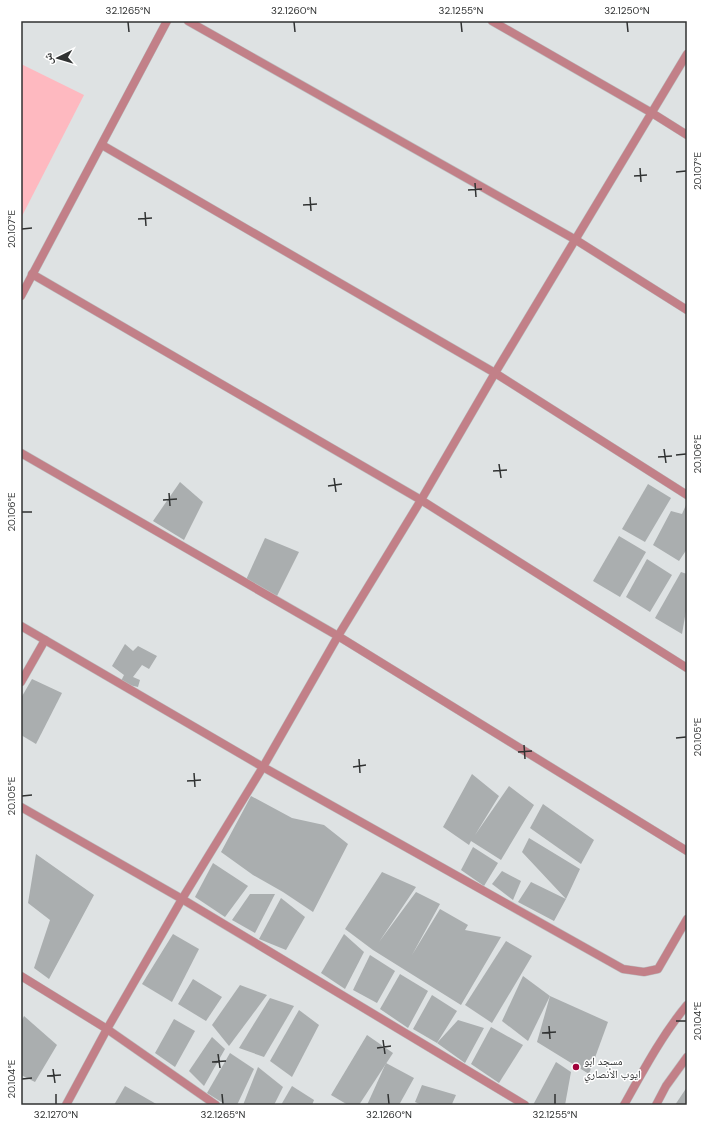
<svg xmlns="http://www.w3.org/2000/svg" width="708" height="1126" viewBox="0 0 708 1126" font-family="'DM Sans','Noto Naskh Arabic',sans-serif">
	<style>
		.green { fill: #feb9c0 }
		.building { fill: #aaaeaf }
		.lines { fill: none; stroke-linecap: round; stroke-linejoin: round }
		.minor-casing { stroke: #bbbfc0; stroke-width: 9 }
		.tertiary-casing { stroke: #bbbfc0; stroke-width: 9 }
		.minor { stroke: #c28088; stroke-width: 8 }
		.tertiary { stroke: #c28088; stroke-width: 8 }
		.ticks { fill: none; stroke: #303232; stroke-width: 1.5 }
		.poi-dot { fill: #a1023a; stroke: #fff; stroke-width: 1.5 }
		.labels { text-anchor: middle; dominant-baseline: central; stroke-width: 3; stroke-linejoin: round; paint-order: stroke }
		.poi-label { font-size: 11px; fill: #303232; stroke: #fff; text-anchor: start }
		.neatline { fill: none; stroke: #303232; stroke-width: 1.5 }
		.ticks-label { font-size: 10px; text-anchor: middle; fill: #303232 }
	</style>
	<rect width="100%" height="100%" fill="#dee2e3"/>
	<!-- green -->
	<polygon class="green" points="21,64 84,95 21,218"/>
	<!-- building -->
	<g class="building">
		<polygon points="180,482 203,502 184,540 153,521"/>
		<polygon points="648,484 671,498 645,542 622,529"/>
		<polygon points="686,505 687,549 679,561 653,545 671,511 682,514"/>
		<polygon points="619,536 646,552 620,597 593,581"/>
		<polygon points="265,538 299,552 275,600 245,582"/>
		<polygon points="647,559 672,575 650,612 626,597"/>
		<polygon points="681,572 687,574 687,605 682,634 655,618"/>
		<polygon points="125,644 133,651 138,646 157,656 149,669 142,665 133,677 140,680 138,687 120,683 124,675 112,666"/>
		<polygon points="32,679 62,693 36,744 21,735 21,698"/>
		<polygon points="472,774 499,796 475,835 509,786 534,805 501,860 471,841 469,845 443,827"/>
		<polygon points="251,796 292,818 324,825 348,844 313,912 283,892 253,875 221,852"/>
		<polygon points="543,804 594,840 581,864 530,828"/>
		<polygon points="529,838 580,869 566,899 554,921 518,902 531,882 566,899 522,852"/>
		<polygon points="473,847 498,863 484,886 461,870"/>
		<polygon points="36,854 94,895 49,979 34,968 50,920 28,903"/>
		<polygon points="213,863 248,886 225,917 195,897"/>
		<polygon points="502,871 521,881 513,900 492,884"/>
		<polygon points="382,872 416,887 379,942 416,892 440,904 412,955 440,909 468,925 465,930 501,937 461,1005 373,950 345,929"/>
		<polygon points="250,894 275,894 255,933 232,920"/>
		<polygon points="281,898 305,917 286,950 259,939"/>
		<polygon points="173,934 199,949 172,1002 142,984"/>
		<polygon points="344,934 364,952 345,989 321,973"/>
		<polygon points="506,941 532,956 492,1023 465,1005"/>
		<polygon points="370,955 395,971 377,1003 353,990"/>
		<polygon points="400,974 428,991 408,1028 380,1009"/>
		<polygon points="523,976 550,996 528,1041 502,1021"/>
		<polygon points="193,979 222,997 206,1021 178,1004"/>
		<polygon points="240,985 267,995 229,1046 212,1025"/>
		<polygon points="432,995 457,1011 437,1043 413,1029"/>
		<polygon points="550,996 608,1022 589,1074 537,1042"/>
		<polygon points="270,998 294,1006 264,1057 239,1048"/>
		<polygon points="299,1010 319,1025 292,1077 270,1061"/>
		<polygon points="24,1016 57,1045 35,1082 21,1075 21,1022"/>
		<polygon points="174,1019 195,1031 175,1067 155,1053"/>
		<polygon points="458,1020 484,1028 465,1063 437,1043"/>
		<polygon points="491,1027 523,1045 499,1083 471,1064"/>
		<polygon points="367,1035 393,1053 359,1105 348,1105 331,1095"/>
		<polygon points="212,1037 225,1049 204,1086 189,1071"/>
		<polygon points="230,1053 254,1069 237,1105 226,1105 207,1093"/>
		<polygon points="556,1062 571,1072 565,1105 533,1105"/>
		<polygon points="386,1063 414,1078 399,1105 367,1105"/>
		<polygon points="258,1067 283,1087 274,1105 243,1105"/>
		<polygon points="422,1085 456,1095 452,1104 455,1105 422,1105 415,1102"/>
		<polygon points="125,1086 158,1105 114,1105"/>
		<polygon points="292,1086 314,1100 312,1105 281,1105"/>
		<polygon points="687,1087 687,1105 675,1105"/>
	</g>
	<g class="lines">
		<!-- minor casing -->
		<g class="minor-casing">
			<g id="minor">
				<polyline points="188,21 576,240 687,310"/>
				<polyline points="492,21 652,113 687,135"/>
				<polyline points="102,145 495,373 687,495"/>
				<polyline points="32,274 421,500 687,668"/>
				<polyline points="21,296 167,21"/>
				<polyline points="21,453 338,636 687,851"/>
				<polyline points="21,626 263,767 623,969 644,972 658,969 687,919"/>
				<polyline points="21,682 45,640"/>
				<polyline points="21,807 182,899 525,1105"/>
				<polyline points="21,976 107,1029 216,1105"/>
				<polyline points="66,1105 107,1029 182,899 263,767 338,636 421,500 495,373 687,54"/>
			</g>
		</g>
		<!-- tertiary casing -->
		<g class="tertiary-casing">
			<g id="tertiary">
				<path d="M624 1105C643 1071 662 1035 687 1005"/>
				<polyline points="656,1105 666,1086 687,1057"/>
			</g>
		</g>
		<!-- minor -->
		<use href="#minor" class="minor"/>
		<!-- tertiary -->
		<use href="#tertiary" class="tertiary"/>
	</g>
	<!-- ticks -->
	<path class="ticks" d="M128 22 129 32M294 22 295 32M461 22 462 32M627 22 628 32M640 168 641 182M676 172 686 171M634 176 647 175M475 183 476 197M468 190 482 189M310 197 311 211M303 205 317 204M145 212 146 226M138 219 152 218M22 229 32 228M664 449 666 463M676 455 686 454M658 457 672 456M499 464 501 478M493 471 507 470M334 478 336 492M328 486 342 484M169 493 170 506M163 500 177 499M22 512H32M676 738 686 737M524 745 525 759M518 752 532 751M359 759 360 773M353 767 366 765M194 773 195 787M187 781 201 780M22 796 32 795M676 1021H686M549 1026 550 1039M542 1033 556 1032M383 1040 385 1054M377 1048 391 1046M218 1054 220 1068M212 1062 226 1061M53 1069 55 1083M47 1076 61 1075M22 1079 32 1078M56 1094V1104M222 1094 223 1104M388 1094 389 1104M555 1094V1104"/>
	<!-- markers -->
	<circle class="poi-dot" cx="576" cy="1067" r="4"/>
	<g class="labels">
		<!-- poi labels -->
		<g class="poi-label">
			<text x="584" y="1061">مسجد ابو<tspan x="584" dy="13">ايوب الأنصاري</tspan></text>
		</g>
	</g>
	<!-- border -->
	<rect width="708" height="1126" fill="none" stroke="#ffffff" stroke-width="44"/>
	<!-- north arrow -->
	<g transform="translate(58 58) rotate(265)" stroke="#ffffff" stroke-width="3" paint-order="stroke">
	<path d="M0-3L7 15L0 10L-7 15Z" fill="#303232"/>
	<text y="-6" font-size="11" font-weight="bold" text-anchor="middle" fill="#303232">ش</text>
	</g>
	<rect x="22" y="22" width="664" height="1082" class="neatline"/>
	<g class="ticks-label">
		<text x="128" y="14">32.1265°N</text>
		<text x="294" y="14">32.1260°N</text>
		<text x="461" y="14">32.1255°N</text>
		<text x="627" y="14">32.1250°N</text>
		<text transform="translate(697 171) rotate(-90)" y="4">20.107°E</text>
		<text transform="translate(11 229) rotate(-90)" y="4">20.107°E</text>
		<text transform="translate(697 454) rotate(-90)" y="4">20.106°E</text>
		<text transform="translate(11 512) rotate(-90)" y="4">20.106°E</text>
		<text transform="translate(697 737) rotate(-90)" y="4">20.105°E</text>
		<text transform="translate(11 796) rotate(-90)" y="4">20.105°E</text>
		<text transform="translate(697 1021) rotate(-90)" y="4">20.104°E</text>
		<text transform="translate(11 1079) rotate(-90)" y="4">20.104°E</text>
		<text x="56" y="1118">32.1270°N</text>
		<text x="223" y="1118">32.1265°N</text>
		<text x="389" y="1118">32.1260°N</text>
		<text x="555" y="1118">32.1255°N</text>
	</g>
</svg>
